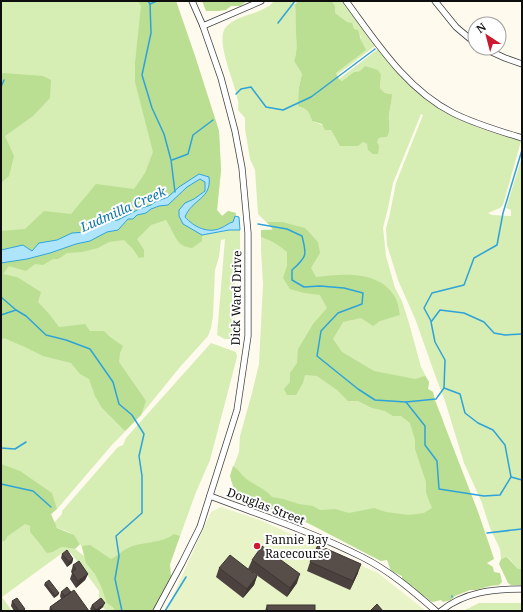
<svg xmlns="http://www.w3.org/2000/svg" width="523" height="612" viewBox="0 0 523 612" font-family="'Noto Serif',serif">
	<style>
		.green { fill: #d6edb4 }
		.forest { fill: #bbdf92 }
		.pitch { fill: #e8f4c7 }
		.water { fill: #aee5fc; stroke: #2ea3d9 }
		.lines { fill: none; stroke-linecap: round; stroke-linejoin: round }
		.stream { stroke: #2ea3d9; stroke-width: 1.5 }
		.minor-casing { stroke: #414141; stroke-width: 7 }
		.minor { stroke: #fff; stroke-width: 5.5 }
		.wall { fill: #4b423f }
		.shaded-wall { fill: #3d3633 }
		.building { fill: #574d49; stroke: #3d3633 }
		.poi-dot { fill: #ca1930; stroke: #fff; stroke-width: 1.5 }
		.labels { text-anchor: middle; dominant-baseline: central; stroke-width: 4; stroke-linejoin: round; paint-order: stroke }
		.street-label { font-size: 12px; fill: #0e0e0e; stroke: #fff }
		.poi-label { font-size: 12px; fill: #0e0e0e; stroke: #fff; text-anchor: start }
		.water-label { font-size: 13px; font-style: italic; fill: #0c73ab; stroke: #fff }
	</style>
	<rect width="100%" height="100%" fill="#fffaee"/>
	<!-- green -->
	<g class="green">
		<polygon points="1,1 176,1 195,56 219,131 221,170 217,210 222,216 228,211 236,213 233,222 188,210 1,250"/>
		<path d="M274 1H292L295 4 298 1 295 4C296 14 295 23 296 32 296 44 298 48 294 61L302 74 299 87 304 107 310 114 312 121C322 125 336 129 337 141 346 146 355 148 363 142L367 144 377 142 379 138 387 137C392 130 388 122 389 114 390 107 392 102 392 94L385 93 380 88 381 75 360 71 354 72 342 81 339 79 378 49C405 83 430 109 472 125 488 132 505 136 521 141L503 205 500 208 488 213 492 215 511 216V210L506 208 522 157V569H518L508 557 501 559 500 549 490 528 482 503 464 463 445 401 435 375 416 321 398 280 387 245 386 228 389 218 396 183 423 115 421 114 393 183 388 208 383 228 386 256 395 288 402 301 409 323 421 367 429 382 428 389 433 392C435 404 441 413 444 424L478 512 494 559 422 548 381 561 306 522 257 504 246 494 236 496 230 476 239 452 240 436 252 393 259 364 263 284 261 250V230L273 229 258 214 255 170 250 159 245 129V118L238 110C238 107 239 103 238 101 236 85 214 40 226 27 236 16 255 15 267 7 270 6 272 3 274 1Z"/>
		<polygon points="332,1 342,1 375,46 337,75 336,73 350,62 362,42 361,40 361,36 335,13 335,6"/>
		<path d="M146 213 221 232 229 230H240V254L235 283V321L230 339H225L217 335 225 239 221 240 219 257 215 270 213 316 211 328 208 336 180 367 141 415 111 446 57 509 51 514 1 489V263C17 260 34 258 49 254 83 243 115 227 146 213Z"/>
		<path d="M211 343 236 352 237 357 210 460 196 492 170 564 114 608V611H106L99 602V591L71 553 65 551 2 597 12 611H1V542L5 541 8 536 25 523 30 526V532L42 547 53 552 62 547 75 549 84 556C82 544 77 536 66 531 59 528 58 530 54 523L62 514V511L118 447 123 445 126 438Z"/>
		<polygon points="479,603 522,603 522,611 463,611"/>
	</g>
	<!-- forest -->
	<g class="forest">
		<path d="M138 1H176L195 56 219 131 221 170 217 210 222 216 228 211 236 213 233 222C228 223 226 226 221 228 208 234 194 227 185 217 193 199 212 198 209 177L199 174 179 187 168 197 155 201 151 205 139 209 118 220 110 221 105 224 98 222 86 232 72 233 57 240 39 243 32 252 23 245 1 250V231L25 229 44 211 71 214 96 184 134 189 145 173 153 152 135 82V63L141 6Z"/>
		<polygon points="202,1 247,1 240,6 231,6 226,10 218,11 206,11"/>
		<path d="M298 1H332L335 6V13L347 22 352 23 354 29 358 30 361 40 366 50 336 73 339 79 342 81 354 72 360 71 365 66 378 70 381 75 380 88 385 93 392 94C392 102 390 107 389 114 388 122 392 130 387 137L379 138 377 142 379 146 378 154H373L368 150 367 144 363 142 358 146H340C337 141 335 136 331 130H325L322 124 312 121C310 113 307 108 298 106L299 87 302 74 294 61C298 48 296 44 296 32 295 23 296 14 295 4Z"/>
		<polygon points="3,73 43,76 51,80 50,98 33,116 5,136 14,156 9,176 1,183 1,76"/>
		<path d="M200 179 205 182V191L194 199 185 203 183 224 202 235V241L192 248C189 247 185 247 182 245 176 242 171 227 166 220L151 225 137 239 144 250V257L139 258 133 249 124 240 109 242 98 248 82 252 67 253 58 259H53L43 265 35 264 26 271 9 266 3 274 17 277 41 292 38 302 50 315 59 327 85 324 90 331H104L110 337 123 346 120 353 119 362 146 401 141 415 125 431 102 408 95 396 89 379 80 374 71 363 43 356 25 347 4 338 1 340V263L27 259 50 253 76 244 90 241 107 232 118 230 128 219H133L137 215 146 213 151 209 159 206 168 204 187 187Z"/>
		<path d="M267 222H282L305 228 318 242 320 253 311 268 316 277C343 274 379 270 395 297 398 302 399 310 400 315L380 321 373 326 361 318 343 322 333 339 342 352 374 371 415 379 425 376 429 382 428 389 433 392C435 404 441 413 444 424L478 512 494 559 487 563 493 567 494 572 500 573 502 582 499 585 490 586 476 590H470L455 596 451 600 443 602 441 600 433 602 430 601 426 597 419 594 414 587 409 585 402 579V576L391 571 387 560 381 561 306 522 257 504 246 494 236 496 230 476 233 466C238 469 240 473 244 477 253 485 265 488 272 497L283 499 299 504 313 506 320 510 335 509 349 513 374 508 386 512 409 515 424 513 432 508 426 493V482L415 449V440L410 423 401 416H393L385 411 372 408 358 401H348L337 390 317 376 305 375 303 383 296 395H287L284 389 290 382V373L297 363 298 349 313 324 327 308 320 295 304 293 290 289 283 278 287 266V252C279 245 271 240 261 237V230H273Z"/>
		<polygon points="1,464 20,471 52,493 57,509 51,514 57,528 74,535 80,544 75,549 62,547 53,552 47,553 30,532 30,526 25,524 8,536 5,541 1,542"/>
		<path d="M174 534 180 536 170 564 171 576 153 611H114V608L107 603 101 586 95 574 86 563 82 546 90 545 111 559C117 556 122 551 128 548 143 541 161 544 174 534Z"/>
		<polygon points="507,557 518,569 522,569 522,585 511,585 508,583 499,564 501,559"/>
	</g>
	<!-- pitch -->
	<polygon class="pitch" points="221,507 260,520 378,573 426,611 166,611 211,512"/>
	<!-- water -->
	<path class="water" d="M199 174 209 177C212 199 192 199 185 217 194 227 208 234 221 228 226 226 228 223 233 222L235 216 239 217 240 230H229L202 235 183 224 179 216V210L185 203 194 199 205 191V182L200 179 187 187 168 205 159 206 151 209 146 213 137 215 133 219H128L118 230 107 232 90 241 76 244 50 253 27 259 1 263V250L23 245 32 251 39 243 57 240 72 233 86 232 98 222 105 224 110 221 118 220 139 209 151 205 155 202 168 197 179 187Z"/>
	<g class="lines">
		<!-- stream -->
		<g class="stream">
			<polyline points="148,1 150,4 151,33 142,75 152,108 164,134 171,160 175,192"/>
			<polyline points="150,4 157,1"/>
			<polyline points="278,23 295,1"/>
			<polyline points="1,87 4,80"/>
			<polyline points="236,94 241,89 251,87 266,107 283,110 311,97 375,49"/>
			<polyline points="172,160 188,154 193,135 213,120"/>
			<path d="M258 224 287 229 302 236C307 255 307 257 292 270V280L304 287 320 286 344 288 363 293 362 304 338 313 321 331 317 356 358 389 375 400 406 402 436 399 444 388 445 360 435 342 431 322 440 310 464 313 484 322 494 333 505 335 522 334"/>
			<polyline points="1,297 16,310 26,316 46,335 66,340 90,349 113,382 119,404 132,415 144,434 139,456 142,476 142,513 116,536 119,556 115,579 122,611"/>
			<polyline points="1,315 16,310"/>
			<polyline points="431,321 424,308 432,293 464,285 474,258 497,245 503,213 522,150"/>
			<polyline points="406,402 425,426 425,445 437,461 439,489 484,496 500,495 511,477 505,445 493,430 478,423 465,413 460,394 444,388"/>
			<polyline points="1,448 15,449 26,442"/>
			<polyline points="511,477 522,480"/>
			<polyline points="1,484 33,491 51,507"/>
			<polyline points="487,533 522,529"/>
			<polyline points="452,596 452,597"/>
			<polyline points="165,611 186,577"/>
		</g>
		<!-- minor casing -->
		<g class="minor-casing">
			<g id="minor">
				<path d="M346 1C377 43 406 89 453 113 475 124 499 131 522 138"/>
				<polyline points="435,1 456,27 475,43"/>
				<polyline points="203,26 261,1"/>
				<polyline points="483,48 505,58 522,64"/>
				<path d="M210 496C260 515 315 533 362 557 390 571 413 591 436 611"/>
				<polyline points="156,611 182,563 200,527 237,410 248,336 248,233 242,168 235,131 221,78 203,26 192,1"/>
				<path d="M441 611C464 592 493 589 522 589"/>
			</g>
		</g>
		<!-- minor -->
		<use href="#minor" class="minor"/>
	</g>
	<!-- wall -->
	<g class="wall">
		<polygon points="62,554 73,559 72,563 67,567 61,558"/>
		<polygon points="252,560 297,583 287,597 248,569"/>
		<polygon points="310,562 358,573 350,590 307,571"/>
		<polygon points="73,565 88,574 85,580 76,588 70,579 72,573 71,572"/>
		<polygon points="219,568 257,576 254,585 243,598 216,577"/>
		<polygon points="45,583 59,593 58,595 54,598 44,585"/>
		<polygon points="61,592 71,592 89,611 49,611 50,607 61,599 60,596"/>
		<polygon points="12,601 25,609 24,611 14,611 11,606"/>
		<polygon points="92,605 103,607 98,611 92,611 90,609"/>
		<polygon points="267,605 315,611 265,611"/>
	</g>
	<!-- shaded-wall -->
	<g class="shaded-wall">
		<polygon points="73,559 72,563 67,567 69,562"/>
		<polygon points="361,564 358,573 350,590 353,581"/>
		<polygon points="88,574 85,580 76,588 78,581"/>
		<polygon points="300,574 297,583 287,597 290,588"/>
		<polygon points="257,576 254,585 243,598 247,589"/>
		<polygon points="59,593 58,595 54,598 55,596"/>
		<polygon points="105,603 103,607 98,611 95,611 96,610"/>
	</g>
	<!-- building -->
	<g class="building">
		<polygon points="318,545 361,564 353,581 310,562"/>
		<polygon points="262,546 300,574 290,588 252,560"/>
		<polygon points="67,550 73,559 69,562 62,554"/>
		<polygon points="230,555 257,576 247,589 219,568"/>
		<polygon points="79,561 88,574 78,581 72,572 76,569 73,565"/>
		<polygon points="49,580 59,593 55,596 45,583"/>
		<polygon points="67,587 71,592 65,596 61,592"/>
		<polygon points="74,590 89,611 53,611 50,607"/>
		<polygon points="17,598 25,609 22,611 19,611 12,601"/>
		<polygon points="101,598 105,603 96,610 92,605"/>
		<polygon points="377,604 383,611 370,611"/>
		<rect x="267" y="605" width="48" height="6"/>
	</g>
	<!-- markers -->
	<circle class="poi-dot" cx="257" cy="546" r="4"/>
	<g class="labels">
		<!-- street labels -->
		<g class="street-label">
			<text transform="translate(236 298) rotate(-89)">Dick Ward Drive</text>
			<text transform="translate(266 506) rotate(21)">Douglas Street</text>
		</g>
		<!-- poi labels -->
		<g class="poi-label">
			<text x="265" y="539">Fannie Bay<tspan x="265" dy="14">Racecourse</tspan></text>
		</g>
		<!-- water labels -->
		<g class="water-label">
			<text transform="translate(123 209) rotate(-24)">Ludmilla Creek</text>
		</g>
	</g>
	<!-- border -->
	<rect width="523" height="612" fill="none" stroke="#0e0e0e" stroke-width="4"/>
	<!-- north arrow -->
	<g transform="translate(487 36) rotate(324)"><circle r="19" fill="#ffffff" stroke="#9f9f9f"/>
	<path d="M0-3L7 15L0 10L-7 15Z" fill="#ca1930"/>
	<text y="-6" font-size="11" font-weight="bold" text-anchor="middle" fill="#0e0e0e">N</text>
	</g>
</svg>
